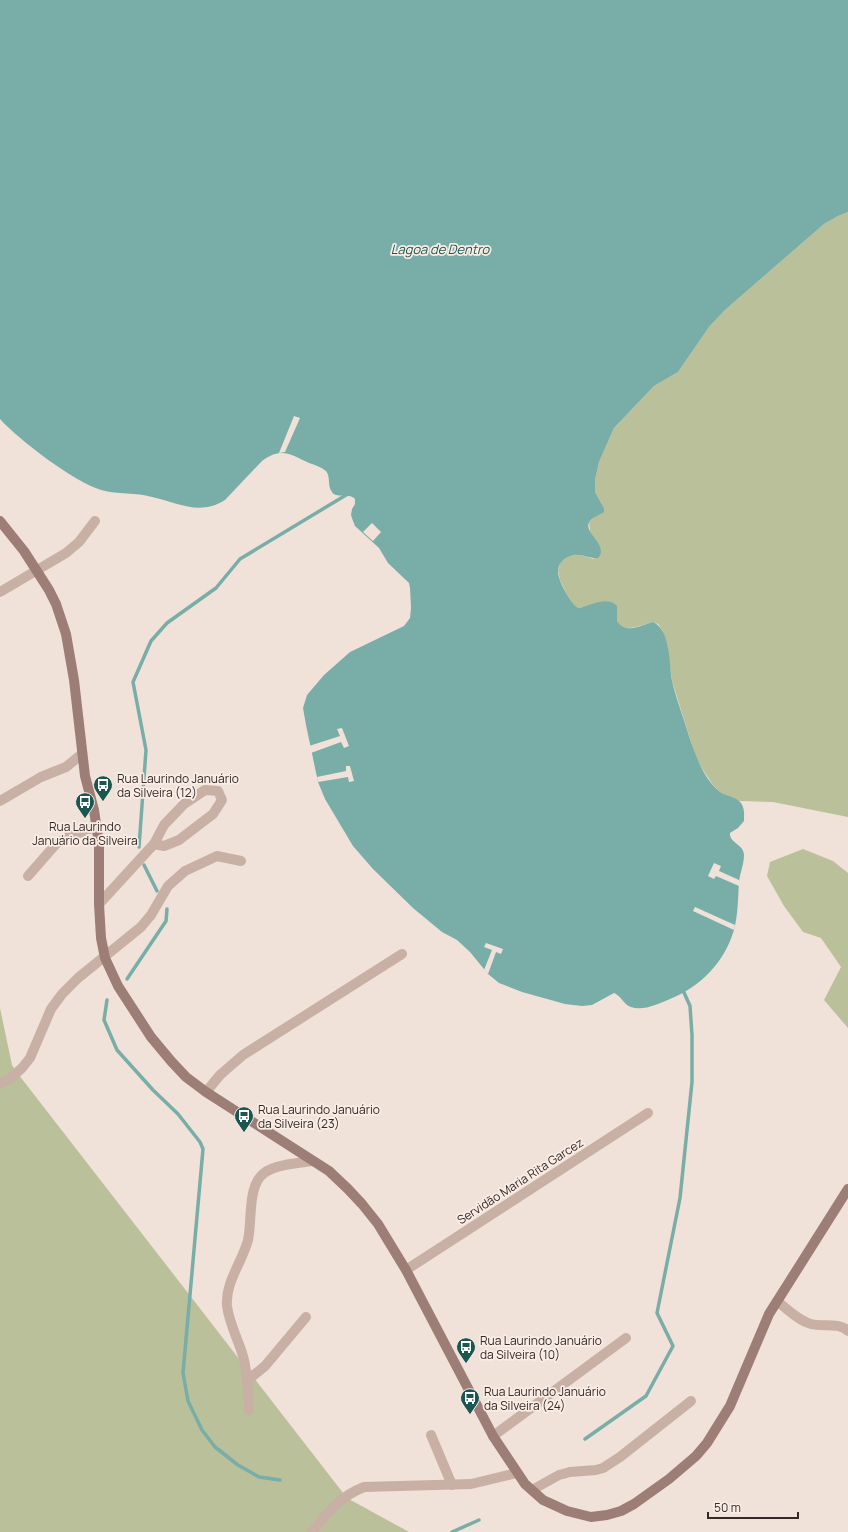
<svg xmlns="http://www.w3.org/2000/svg" width="848" height="1532" viewBox="0 0 848 1532" font-family="Manrope,sans-serif">
	<style>
		.green { fill: #bac099 }
		.water { fill: #78aea7 }
		.pier { fill: #f1e2d9 }
		.lines { fill: none; stroke-linecap: round; stroke-linejoin: round }
		.stream { stroke: #78aea7; stroke-width: 3.5 }
		.minor { stroke: #c9b0a5; stroke-width: 10 }
		.secondary { stroke: #9d7e77; stroke-width: 10 }
		.labels { text-anchor: middle; dominant-baseline: central; stroke-width: 3.5; stroke-linejoin: round; paint-order: stroke }
		.poi-label { font-size: 12px; fill: #352927; stroke: #f9ede6; text-anchor: start }
		.street-label { font-size: 12px; fill: #352927; stroke: #f9ede6 }
		.water-label { font-size: 13px; font-style: italic; fill: #1c5650; stroke: #f9ede6 }
	</style>
	<rect width="100%" height="100%" fill="#f1e2d9"/>
	<!-- green -->
	<g class="green">
		<path d="M848 212V817L773 802 740 801 721 793 713 785 697 761 672 681 667 643 662 630 658 624 653 622C641 625 613 638 617 612L584 607 578 608 574 605 567 595 560 580 558 570 561 562 568 556 577 554 594 559 589 523C593 515 598 518 604 508L595 492V480L599 462 614 428 654 386 678 372 709 327 725 310 824 224 838 216Z"/>
		<polygon points="803,849 833,861 848,873 848,1028 824,1000 841,967 821,938 803,932 784,906 767,876 770,862"/>
		<polygon points="0,1008 12,1065 15,1070 347,1498 409,1532 0,1532"/>
	</g>
	<!-- water -->
	<path class="water" d="M0 0H848V212L838 216 824 224 725 310 709 327 678 372 654 386 614 428 599 462 595 480V492L604 508V512C600 515 593 517 590 521 581 532 610 545 598 558 588 559 580 552 570 556 564 558 559 563 558 570 557 579 570 603 578 608 590 606 607 595 617 606V621C626 635 641 625 653 622 671 630 669 664 672 681 676 698 683 716 688 733 695 754 702 777 720 792 726 796 737 797 741 803 745 809 744 815 744 821L738 828 730 833C729 843 744 844 744 855 744 864 740 873 739 882 738 898 738 915 734 930 724 963 701 986 670 999 660 1003 646 1010 635 1008 623 1006 623 997 614 993L592 1005 582 1006 565 1004 522 992 499 983 488 974 470 952 457 940 442 932 413 908 373 869 353 846 325 799 318 782 306 725 303 708 307 695 324 675 350 652 404 626 410 618 411 608 410 588 409 583 388 563 379 548 355 526 353 521 351 515 352 509 355 504V499C348 492 336 499 332 492 327 486 331 477 326 471 321 467 315 465 309 463 290 454 281 447 262 461L225 500C200 516 178 503 152 497 136 492 118 495 101 490 74 482 19 440 0 419Z"/>
	<!-- pier -->
	<g class="pier">
		<polygon points="294,416 300,418 285,452 279,453"/>
		<polygon points="372,523 381,532 373,541 363,532"/>
		<polygon points="342,728 349,746 344,748 341,742 311,753 309,746 340,736 337,729"/>
		<polygon points="346,766 350,766 354,781 349,782 348,777 318,782 317,777 346,771"/>
		<polygon points="714,863 721,866 719,871 739,880 739,886 716,876 714,879 708,876"/>
		<polygon points="695,907 735,925 734,930 693,911"/>
		<polygon points="486,943 503,949 501,954 496,952 488,974 484,970 492,950 484,947"/>
	</g>
	<g class="lines">
		<!-- stream -->
		<g class="stream">
			<polyline points="139,847 146,750 133,682 151,641 167,623 216,588 240,559 351,492"/>
			<polyline points="144,865 157,891"/>
			<polyline points="127,979 166,921 167,909"/>
			<polyline points="107,1000 104,1020 117,1050 153,1090 178,1114 200,1142 203,1149 183,1373 188,1401 202,1430 215,1447 238,1465 259,1477 280,1480"/>
			<polyline points="585,1439 646,1396 673,1346 657,1313 680,1198 692,1082 692,1035 690,1006 682,988"/>
			<polyline points="452,1532 479,1520"/>
		</g>
		<!-- minor -->
		<g class="minor">
			<polyline points="0,592 66,553 79,542 95,521"/>
			<polyline points="0,801 41,777 66,767 82,754"/>
			<polyline points="28,876 56,844 68,837 97,826"/>
			<polyline points="99,904 154,844 164,825 184,804 205,790 218,791 222,800 213,814 179,840 164,846 154,844"/>
			<polyline points="0,1084 12,1077 22,1068 30,1058 51,1009 62,994 78,978 141,927 151,915 168,886 185,871 217,856 241,861"/>
			<polyline points="206,1092 220,1075 243,1055 402,954"/>
			<polyline points="406,1270 648,1113"/>
			<path d="M777 1301C787 1309 799 1321 811 1324 823 1327 839 1322 848 1331"/>
			<polyline points="249,1379 265,1366 306,1317"/>
			<path d="M249 1410C248 1391 248 1374 243 1356 238 1339 229 1323 227 1306 225 1282 242 1263 248 1240 252 1222 248 1192 260 1177 270 1164 296 1164 311 1161"/>
			<polyline points="431,1435 452,1485"/>
			<polyline points="493,1436 626,1338"/>
			<polyline points="532,1490 559,1475 570,1472 596,1470 603,1468 620,1457 691,1401"/>
			<path d="M312 1532C328 1512 339 1497 364 1487L471 1484 517 1473"/>
		</g>
		<!-- secondary -->
		<polyline class="secondary" points="0,521 24,551 49,590 56,604 66,634 74,680 85,776 94,810 99,844 99,904 101,938 105,958 118,986 151,1037 171,1061 186,1077 206,1092 329,1171 348,1189 362,1204 378,1224 406,1270 493,1436 525,1484 543,1500 567,1511 591,1517 607,1515 621,1511 634,1504 669,1479 696,1456 707,1443 730,1406 769,1314 848,1189"/>
	</g>
	<!-- icons -->
	<defs>
		<g id="bus-pin" transform="scale(1)"><path d="M0 17L-7.5 6A9.5 9.5 0 1 1 7.5 6Z" fill="#1c5650" stroke="#f9ede6"/><path d="M-5-6H5V4H4V6H2V4H-2V6H-4V4H-5ZM-3.5-4V0h7V-4ZM-3.5 1.2v1.5H-2V1.2ZM2 1.2v1.5H3.5V1.2Z" fill="#fff"/></g>
	</defs>
	<g fill-rule="evenodd">
		<use href="#bus-pin" x="103" y="785"/>
		<use href="#bus-pin" x="85" y="802"/>
		<use href="#bus-pin" x="244" y="1116"/>
		<use href="#bus-pin" x="466" y="1347"/>
		<use href="#bus-pin" x="470" y="1398"/>
	</g>
	<g class="labels">
		<!-- poi labels -->
		<g class="poi-label">
			<text x="117" y="778">Rua Laurindo Januário<tspan x="117" dy="14">da Silveira (12)</tspan></text>
			<text x="85" y="826" text-anchor="middle">Rua Laurindo<tspan x="85" dy="14">Januário da Silveira</tspan></text>
			<text x="258" y="1109">Rua Laurindo Januário<tspan x="258" dy="14">da Silveira (23)</tspan></text>
			<text x="480" y="1340">Rua Laurindo Januário<tspan x="480" dy="14">da Silveira (10)</tspan></text>
			<text x="484" y="1391">Rua Laurindo Januário<tspan x="484" dy="14">da Silveira (24)</tspan></text>
		</g>
		<!-- street labels -->
		<g class="street-label">
			<text transform="translate(520 1181) rotate(-33)">Servidão Maria Rita Garcez</text>
		</g>
		<!-- water labels -->
		<g class="water-label">
			<text x="440" y="249">Lagoa de Dentro</text>
		</g>
	</g>
	<!-- scale -->
	<path d="M708 1512v6h90v-6" fill="none" stroke="#352927" stroke-width="2"/>
	<text x="714" y="1512" font-size="12" fill="#352927" stroke="#f9ede6" stroke-width="3" paint-order="stroke">50 m</text>
</svg>
